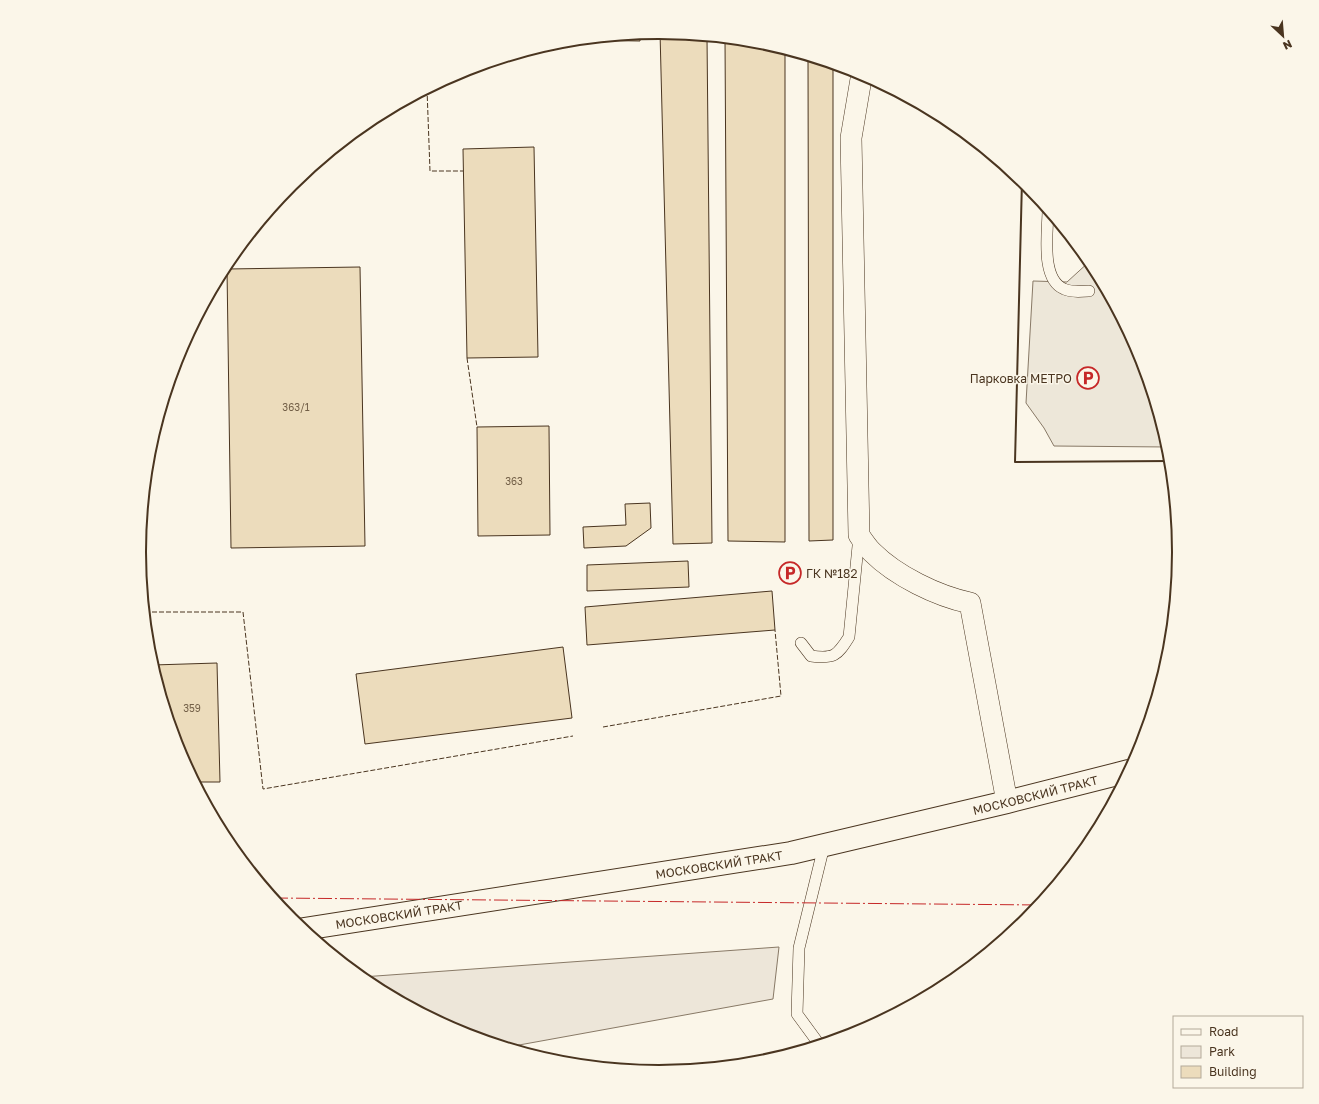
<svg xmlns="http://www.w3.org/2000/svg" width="1319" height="1104" viewBox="0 0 1319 1104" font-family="'Golos Text',sans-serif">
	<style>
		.green { fill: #ede6d9; stroke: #887966 }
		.parking { fill: #ede7d9; stroke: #887966 }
		.building { fill: #ecdcbc; stroke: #4a3520 }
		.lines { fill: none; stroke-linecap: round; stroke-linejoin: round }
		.service-casing { stroke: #4a3520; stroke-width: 12 }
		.minor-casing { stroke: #4a3520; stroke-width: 22 }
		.secondary-casing { stroke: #4a3520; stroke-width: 24 }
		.service { stroke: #fbf6e9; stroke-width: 11 }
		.minor { stroke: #fbf6e9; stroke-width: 21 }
		.secondary { stroke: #fbf6e9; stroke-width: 22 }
		.fence { stroke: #4a3520; stroke-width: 1; stroke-dasharray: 5 2; stroke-linecap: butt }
		.wall { stroke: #4a3520; stroke-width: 2 }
		.power { stroke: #c62828; stroke-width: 1; stroke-dasharray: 14 3 2 3; stroke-linecap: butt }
		.labels { text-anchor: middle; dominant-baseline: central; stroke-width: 3; stroke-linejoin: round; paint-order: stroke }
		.number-label { font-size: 10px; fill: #725f47 }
		.poi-label { font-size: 12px; fill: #4a3520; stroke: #fbf6e9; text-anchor: end }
		.street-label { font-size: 12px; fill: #4a3520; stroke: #fbf6e9 }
		.rim { fill: none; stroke: #4a3520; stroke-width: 2 }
	</style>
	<rect width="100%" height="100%" fill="#fbf6e9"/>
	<!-- green -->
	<polygon class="green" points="779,947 773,999 508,1047 460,1032 370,984 362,977"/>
	<!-- parking -->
	<polygon class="parking" points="1090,261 1140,353 1168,447 1054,446 1044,428 1026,403 1033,281 1067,282"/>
	<!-- building -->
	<g class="building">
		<polygon points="660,32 707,37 712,543 673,544"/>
		<polygon points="640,34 640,41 575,40"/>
		<polygon points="725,39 761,42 785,49 785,542 728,541"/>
		<polygon points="808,56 833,64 833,540 809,541"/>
		<polygon points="534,147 538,357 467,358 463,149"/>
		<polygon points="360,267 365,546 231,548 227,269"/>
		<polygon points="549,426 550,535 478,536 477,427"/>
		<polygon points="650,503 651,528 626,546 584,548 583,527 626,525 625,504"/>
		<polygon points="688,561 689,587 587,591 587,565"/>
		<polygon points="772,591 775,630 587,645 585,607"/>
		<polygon points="563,647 572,718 365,744 356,674"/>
		<polygon points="217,663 220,782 196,782 179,751 153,665"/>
	</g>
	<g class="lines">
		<!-- service casing -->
		<g class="service-casing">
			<g id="service">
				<path d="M1048 210C1048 231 1040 279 1064 289 1072 293 1081 291 1089 291"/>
				<path d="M801 643 811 656C834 659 837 656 849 637L859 536"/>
				<polyline points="819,1044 797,1014 799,948 824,846"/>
			</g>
		</g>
		<!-- minor casing -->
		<g class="minor-casing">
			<path id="minor" d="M862 73 851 138 859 535C863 541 867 547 872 552 896 576 937 596 970 603L1007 802"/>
		</g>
		<!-- secondary casing -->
		<g class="secondary-casing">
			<g id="secondary">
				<path id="s1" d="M304 929 791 853 1007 802 1129 771"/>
			</g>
		</g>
		<!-- service -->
		<use href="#service" class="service"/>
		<!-- minor -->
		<use href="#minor" class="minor"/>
		<!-- secondary -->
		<use href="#secondary" class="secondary"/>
		<!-- fence -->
		<g class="fence">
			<polyline points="427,89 430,171 463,171"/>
			<polyline points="467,358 477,427"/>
			<polyline points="145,612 243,612 263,789 573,736"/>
			<polyline points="603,727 781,696 775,630"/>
		</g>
		<!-- wall -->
		<polyline class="wall" points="1022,180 1015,462 1171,461"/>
		<!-- power -->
		<polyline class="power" points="274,898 1040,905"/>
	</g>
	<!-- icons -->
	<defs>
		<g id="parking-ring" transform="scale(1.15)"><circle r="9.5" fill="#fbf6e9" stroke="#c62828" stroke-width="1.5"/><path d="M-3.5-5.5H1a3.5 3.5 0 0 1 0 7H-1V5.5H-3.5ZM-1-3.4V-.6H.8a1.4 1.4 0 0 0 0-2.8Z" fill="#c62828"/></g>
	</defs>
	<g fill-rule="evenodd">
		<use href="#parking-ring" x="1088" y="378"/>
		<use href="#parking-ring" x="790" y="573"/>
	</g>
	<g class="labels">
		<!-- number labels -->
		<g class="number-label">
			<text x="296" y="407">363/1</text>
			<text x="514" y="481">363</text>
			<text x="192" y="708">359</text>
		</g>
		<!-- poi labels -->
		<g class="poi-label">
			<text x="1072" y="378">Парковка МЕТРО</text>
			<text x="806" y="573" text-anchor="start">ГК №182</text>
		</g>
		<!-- street labels -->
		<g class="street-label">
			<text stroke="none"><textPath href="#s1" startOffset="744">МОСКОВСКИЙ ТРАКТ</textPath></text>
			<text stroke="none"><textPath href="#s1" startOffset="420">МОСКОВСКИЙ ТРАКТ</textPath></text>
			<text stroke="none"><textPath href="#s1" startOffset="96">МОСКОВСКИЙ ТРАКТ</textPath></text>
		</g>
	</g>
	<!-- crop -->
	<path d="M0 0H1319V1104H0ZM146 552a513 513 0 1 1 1026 0a513 513 0 1 1-1026 0Z" fill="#fbf6e9" fill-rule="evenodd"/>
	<path class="rim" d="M146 552a513 513 0 1 1 1026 0a513 513 0 1 1-1026 0Z"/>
	<!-- legend -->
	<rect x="1173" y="1016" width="130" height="72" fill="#fbf6e9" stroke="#b4a999"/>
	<rect x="1181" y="1029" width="20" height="6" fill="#fbf6e9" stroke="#b4a999"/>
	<text x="1209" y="1036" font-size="12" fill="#4a3520">Road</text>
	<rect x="1181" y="1046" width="20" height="12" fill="#ede6d9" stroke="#b4a999"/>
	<text x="1209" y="1056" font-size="12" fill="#4a3520">Park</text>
	<rect x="1181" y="1066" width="20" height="12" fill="#ecdcbc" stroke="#b4a999"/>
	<text x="1209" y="1076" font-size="12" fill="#4a3520">Building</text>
	<!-- north arrow -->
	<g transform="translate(1283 36) rotate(154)" stroke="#fbf6e9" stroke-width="3" paint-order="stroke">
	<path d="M0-3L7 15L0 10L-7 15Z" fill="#4a3520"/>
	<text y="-6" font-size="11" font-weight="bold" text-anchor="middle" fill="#4a3520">N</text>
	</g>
</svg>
